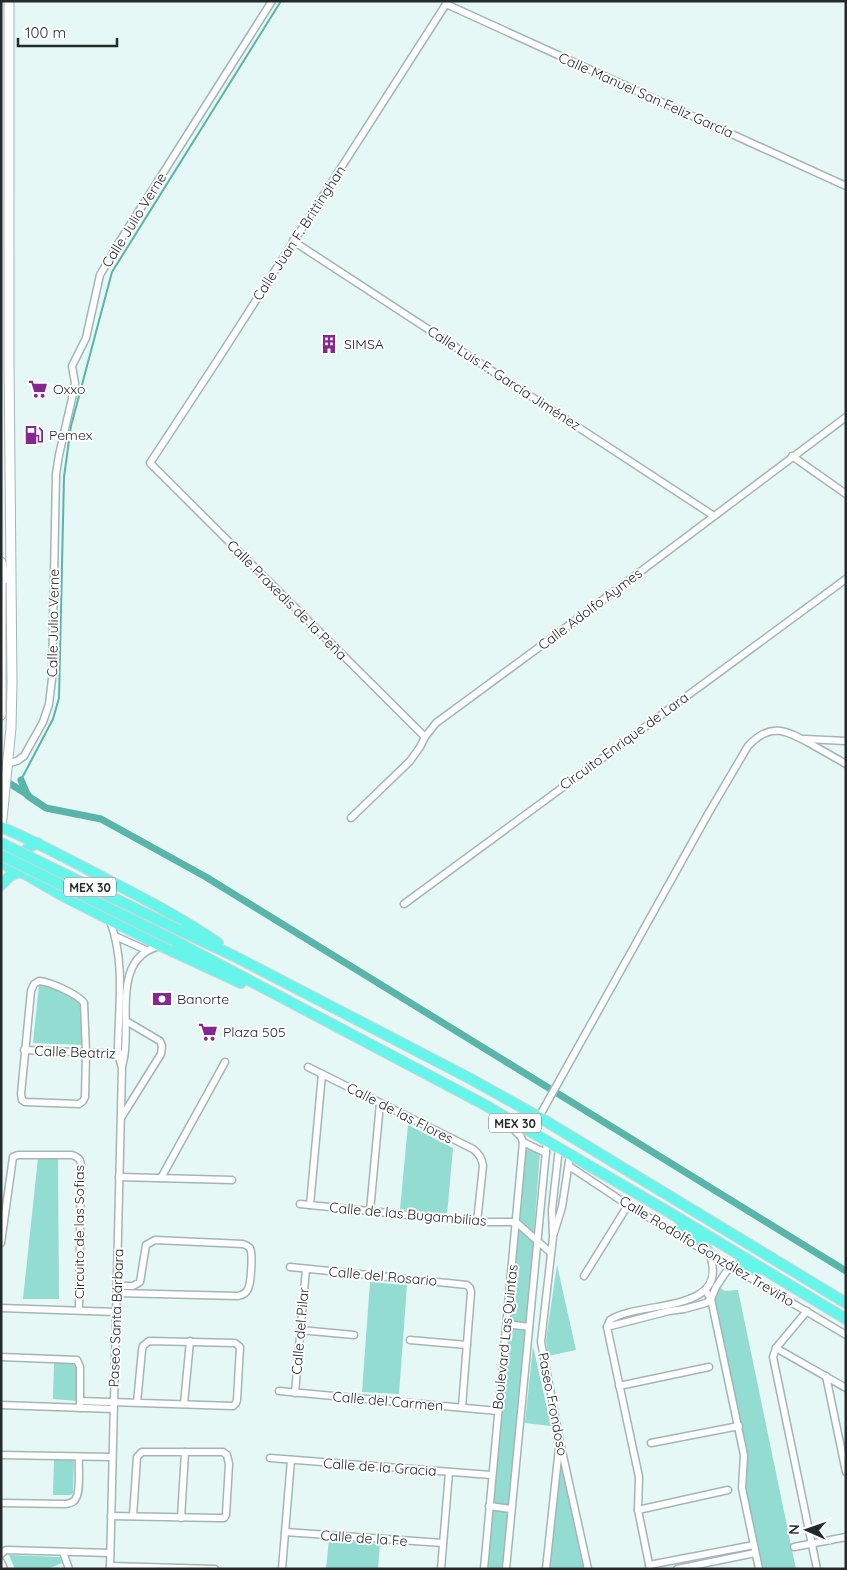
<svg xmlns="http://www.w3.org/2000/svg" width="847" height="1570" viewBox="0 0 847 1570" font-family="Quicksand,sans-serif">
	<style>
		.green { fill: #92dcd2 }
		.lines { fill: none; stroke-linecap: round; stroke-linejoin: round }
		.stream { stroke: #59b4aa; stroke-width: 2 }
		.canal { stroke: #59b4aa; stroke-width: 7 }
		.street-casing { stroke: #a4b6b3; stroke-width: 9 }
		.secondary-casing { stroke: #a4b6b3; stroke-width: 11 }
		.primary-casing { stroke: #d3d4d4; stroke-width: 12 }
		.street { stroke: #fff; stroke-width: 6 }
		.secondary { stroke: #fff; stroke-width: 9 }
		.primary { stroke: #66f5eb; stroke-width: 10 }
		.primary-bridge-casing { stroke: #d3d4d4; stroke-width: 12; stroke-linecap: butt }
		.primary-bridge { stroke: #66f5eb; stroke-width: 10 }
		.labels { text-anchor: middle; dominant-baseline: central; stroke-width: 4; stroke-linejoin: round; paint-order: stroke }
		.shield { fill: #fff; stroke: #656a69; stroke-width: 1 }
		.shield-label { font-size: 12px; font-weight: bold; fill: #232a29 }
		.street-label { font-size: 14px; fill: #232a29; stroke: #fff }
		.poi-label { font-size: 14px; fill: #232a29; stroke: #fff; text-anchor: start }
	</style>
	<rect width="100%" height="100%" fill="#e5f8f5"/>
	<!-- green -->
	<g class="green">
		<polygon points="45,984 76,1000 81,1005 81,1045 33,1043 39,985"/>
		<polygon points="408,1125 453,1148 447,1215 400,1209"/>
		<polygon points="525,1146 540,1152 527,1325 504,1569 486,1569"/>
		<polygon points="38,1158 58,1158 59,1299 23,1299"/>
		<polygon points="557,1265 576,1350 548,1356 546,1340"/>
		<polygon points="370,1282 407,1285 399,1394 362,1392"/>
		<polygon points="719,1287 725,1291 738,1290 796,1569 760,1569 744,1487 746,1454 713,1299"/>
		<polygon points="533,1346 551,1426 525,1423"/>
		<polygon points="54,1362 74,1363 76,1365 78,1401 53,1399"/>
		<polygon points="54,1458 74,1459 73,1493 71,1495 53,1495"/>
		<polygon points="561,1464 585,1569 550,1569"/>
		<polygon points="329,1539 380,1544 378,1569 326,1569"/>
		<polygon points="9,1555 60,1557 62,1563 48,1569 15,1569"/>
	</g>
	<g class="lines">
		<!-- stream -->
		<polyline class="stream" points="21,780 53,719 59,698 64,477 71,426 112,272 281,1"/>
		<!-- canal -->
		<g class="canal">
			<polyline points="1,778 28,795"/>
			<polyline points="21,780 28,796 46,808 101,819 206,877 846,1271"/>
		</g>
		<!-- street casing -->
		<g class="street-casing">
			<g id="street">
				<polyline points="446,4 846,186"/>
				<polyline points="293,241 714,516"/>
				<polyline points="792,456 846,494"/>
				<polyline points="425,737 150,463 217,361 448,1"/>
				<polyline points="805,739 846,741"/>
				<polyline points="9,763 17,761 24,756 43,722 49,704 52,679 56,474 59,455 73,394 75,383 72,366 86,338 100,275 118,244 272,1"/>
				<polyline points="351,818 410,761 420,747 425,737 436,723 572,623 846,417"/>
				<polyline points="404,904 846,579"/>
				<polyline points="115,936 146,950"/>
				<path d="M39 981C50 982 78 994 84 1003L86 1053 85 1097 83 1101 79 1104 25 1102 22 1100 21 1094 31 991 34 984Z"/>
				<polyline points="24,1050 122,1054"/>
				<path d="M122 1066C134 1028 108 958 160 946"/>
				<path d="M308 1067 473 1149C479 1154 482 1158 483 1166L477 1222"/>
				<path d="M539 1117 708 814 748 746C770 722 786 730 811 744 823 751 834 757 846 764"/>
				<polyline points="121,1118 161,1054 162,1046 160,1041 126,1021"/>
				<polyline points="523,1142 546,1153"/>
				<polyline points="559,1148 552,1210 553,1237 541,1342 560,1442 588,1569"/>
				<polyline points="569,1166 628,1205 846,1335"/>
				<polyline points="119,1177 232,1180"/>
				<polyline points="161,1178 225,1062"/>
				<polyline points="300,1204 477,1222 516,1222 551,1253"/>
				<polyline points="310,1205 322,1074"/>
				<polyline points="370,1211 380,1103"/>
				<polyline points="554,1233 562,1207 570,1155"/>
				<path d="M1 1243 13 1157 18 1155H72C80 1158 81 1160 81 1168L79 1310"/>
				<polyline points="290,1267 467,1285 470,1288 471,1292 462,1407"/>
				<polyline points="584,1276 628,1205"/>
				<polyline points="706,1291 711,1299 744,1455 742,1488 759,1569"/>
				<path d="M117 1293 238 1296C242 1295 246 1294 248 1289 251 1283 253 1254 250 1248 248 1246 246 1245 243 1244L155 1240 146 1245 140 1282 133 1286H117"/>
				<polyline points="1,1308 116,1312"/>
				<polyline points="807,1311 776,1348 773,1357 817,1569"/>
				<polyline points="507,1324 529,1327"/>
				<polyline points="607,1327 669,1311 684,1309 706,1303 711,1299 716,1287 726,1272 731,1267"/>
				<polyline points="300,1330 354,1335"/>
				<polyline points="410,1340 467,1345"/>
				<polyline points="776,1348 846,1388"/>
				<polyline points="1,1357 77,1360 80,1367 80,1408"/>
				<polyline points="826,1376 846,1472"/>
				<polyline points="619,1386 709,1367"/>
				<polyline points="279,1391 498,1411"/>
				<polyline points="295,1393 306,1269"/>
				<polyline points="80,1401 233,1406 236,1403 237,1400 240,1347 235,1343 149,1341 143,1346 142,1350 137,1403"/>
				<polyline points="184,1404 190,1341"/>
				<polyline points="1,1405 113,1409"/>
				<polyline points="651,1443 739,1426"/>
				<polyline points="1,1455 112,1457"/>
				<polyline points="270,1458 491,1475"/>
				<path d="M1 1503 66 1504C70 1503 74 1503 76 1498 81 1490 78 1467 79 1457"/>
				<polyline points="489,1506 511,1509"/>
				<polyline points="638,1510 728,1490"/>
				<polyline points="111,1516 219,1518 224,1518 226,1515 229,1464 227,1455 223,1452 142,1452 137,1457 133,1516"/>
				<polyline points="181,1518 185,1452"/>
				<polyline points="285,1532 443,1543"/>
				<polyline points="794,1547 846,1537"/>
				<polyline points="63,1552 69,1569"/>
				<polyline points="1,1554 6,1550 110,1553"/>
				<polyline points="1,1562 4,1569"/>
				<polyline points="649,1565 754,1545"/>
				<polyline points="110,1566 215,1569"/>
				<path d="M110 1569 122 1068 118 1054C118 1009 126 963 110 921"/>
				<polyline points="282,1569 291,1460"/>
				<polyline points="441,1569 449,1472"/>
				<polyline points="484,1569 523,1142 521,1137 506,1121"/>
				<polyline points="506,1569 547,1141"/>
				<polyline points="546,1569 559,1448"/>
				<path d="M650 1569 638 1510 639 1477 607 1327 610 1320C639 1300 733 1315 709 1253"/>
				<polyline points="677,1569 755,1553"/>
			</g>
		</g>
		<!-- secondary casing -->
		<g class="secondary-casing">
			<g id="secondary">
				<polyline points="1,562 4,579"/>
				<polyline points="1,575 1,715"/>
				<polyline points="1,829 11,728 12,683 9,361 9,1"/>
			</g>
		</g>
		<!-- primary casing -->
		<g class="primary-casing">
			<g id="primary">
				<path d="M1 827C37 842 70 860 104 878 143 898 182 918 218 943"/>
				<polyline points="1,863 25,874 65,897 161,946 241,983"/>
				<path d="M24 873C17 859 24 847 38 843"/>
				<polyline points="1,885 10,876 19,872"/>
				<polyline points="179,930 234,956 469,1078 539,1117 846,1303"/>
				<polyline points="175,941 485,1105 672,1214 846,1319"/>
				<polyline points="680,1225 704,1245 709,1253"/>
				<polyline points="731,1267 738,1265 756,1271"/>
			</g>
		</g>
		<!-- street -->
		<use href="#street" class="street"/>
		<!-- secondary -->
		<use href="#secondary" class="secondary"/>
		<!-- primary -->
		<use href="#primary" class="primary"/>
		<!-- primary-bridge casing -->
		<g class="primary-bridge-casing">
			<g id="primary-bridge">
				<polyline points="1,843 179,930"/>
				<polyline points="1,855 175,941"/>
			</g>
		</g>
		<!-- primary-bridge -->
		<use href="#primary-bridge" class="primary-bridge"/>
	</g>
	<!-- icons -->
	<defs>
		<g id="building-bare" transform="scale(1.5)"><path d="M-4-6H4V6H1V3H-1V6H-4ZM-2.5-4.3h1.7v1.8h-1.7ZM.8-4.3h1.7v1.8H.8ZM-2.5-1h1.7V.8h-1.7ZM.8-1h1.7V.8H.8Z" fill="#852691" stroke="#fff" stroke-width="2.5" paint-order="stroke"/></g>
		<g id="supermarket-bare" transform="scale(1.5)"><path d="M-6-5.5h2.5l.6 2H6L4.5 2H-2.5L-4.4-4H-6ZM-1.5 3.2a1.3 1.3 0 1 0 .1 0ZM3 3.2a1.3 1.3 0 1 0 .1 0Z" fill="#852691" stroke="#fff" stroke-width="2.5" paint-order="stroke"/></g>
		<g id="fuel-bare" transform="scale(1.5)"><path d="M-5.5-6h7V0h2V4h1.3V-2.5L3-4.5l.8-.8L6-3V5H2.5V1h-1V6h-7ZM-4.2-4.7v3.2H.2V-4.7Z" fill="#852691" stroke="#fff" stroke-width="2.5" paint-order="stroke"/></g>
		<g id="bank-bare" transform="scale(1.5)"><path d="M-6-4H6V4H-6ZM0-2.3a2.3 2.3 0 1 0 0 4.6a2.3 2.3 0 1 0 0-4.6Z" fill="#852691" stroke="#fff" stroke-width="2.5" paint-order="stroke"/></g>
	</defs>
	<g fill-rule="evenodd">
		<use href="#building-bare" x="329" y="344"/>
		<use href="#supermarket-bare" x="38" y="389"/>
		<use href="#fuel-bare" x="34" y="435"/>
		<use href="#bank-bare" x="162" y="999"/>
		<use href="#supermarket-bare" x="208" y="1032"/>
	</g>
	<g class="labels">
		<!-- shield labels -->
		<g class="shield">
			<rect x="64" y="877.5" width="52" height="19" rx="4"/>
			<rect x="489" y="1113.5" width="52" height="19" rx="4"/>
		</g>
		<g class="shield-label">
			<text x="90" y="887">MEX 30</text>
			<text x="515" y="1123">MEX 30</text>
		</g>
		<!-- street labels -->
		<g class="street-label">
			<text transform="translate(646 95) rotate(24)">Calle Manuel San Feliz García</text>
			<text transform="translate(134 220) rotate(-58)">Calle Julio Verne</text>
			<text transform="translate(299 233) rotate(-57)">Calle Juan F. Brittinghan</text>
			<text transform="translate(504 378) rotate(33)">Calle Luis F. García Jiménez</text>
			<text transform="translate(287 600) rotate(45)">Calle Praxedis de la Peña</text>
			<text transform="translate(590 609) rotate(-37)">Calle Adolfo Aymes</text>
			<text transform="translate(53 623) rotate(-89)">Calle Julio Verne</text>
			<text transform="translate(624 741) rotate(-36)">Circuito Enrique de Lara</text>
			<text transform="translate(75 1052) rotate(2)">Calle Beatriz</text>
			<text transform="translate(400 1113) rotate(27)">Calle de las Flores</text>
			<text transform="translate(408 1214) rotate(5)">Calle de las Bugambilias</text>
			<text transform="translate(79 1232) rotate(-90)">Circuito de las Sofias</text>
			<text transform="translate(707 1251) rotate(31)">Calle Rodolfo González Treviño</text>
			<text transform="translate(383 1276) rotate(5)">Calle del Rosario</text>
			<text transform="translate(116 1318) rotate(-88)">Paseo Santa Bárbara</text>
			<text transform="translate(300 1331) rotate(-85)">Calle del Pilar</text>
			<text transform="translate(505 1337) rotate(-84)">Boulevard Las Quintas</text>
			<text transform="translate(388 1401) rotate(5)">Calle del Carmen</text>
			<text transform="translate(553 1404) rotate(79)">Paseo Frondoso</text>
			<text transform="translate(380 1467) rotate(4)">Calle de la Gracia</text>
			<text transform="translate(364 1538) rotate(4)">Calle de la Fe</text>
		</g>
		<!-- poi labels -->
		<g class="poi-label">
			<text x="344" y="344">SIMSA</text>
			<text x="53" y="389">Oxxo</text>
			<text x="49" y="435">Pemex</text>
			<text x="177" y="999">Banorte</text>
			<text x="223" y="1032">Plaza 505</text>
		</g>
	</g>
	<!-- border -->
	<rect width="847" height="1570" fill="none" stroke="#232a29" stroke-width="5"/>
	<!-- north arrow -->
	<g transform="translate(807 1530) rotate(272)" stroke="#ffffff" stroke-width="4" paint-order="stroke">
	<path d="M0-4L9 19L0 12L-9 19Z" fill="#232a29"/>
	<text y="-8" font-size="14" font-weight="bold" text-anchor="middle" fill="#232a29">N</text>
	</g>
	<!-- scale -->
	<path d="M18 38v8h99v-8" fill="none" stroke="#232a29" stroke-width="2.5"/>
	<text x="25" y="38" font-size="15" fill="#232a29" stroke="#ffffff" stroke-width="4" paint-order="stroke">100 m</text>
</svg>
